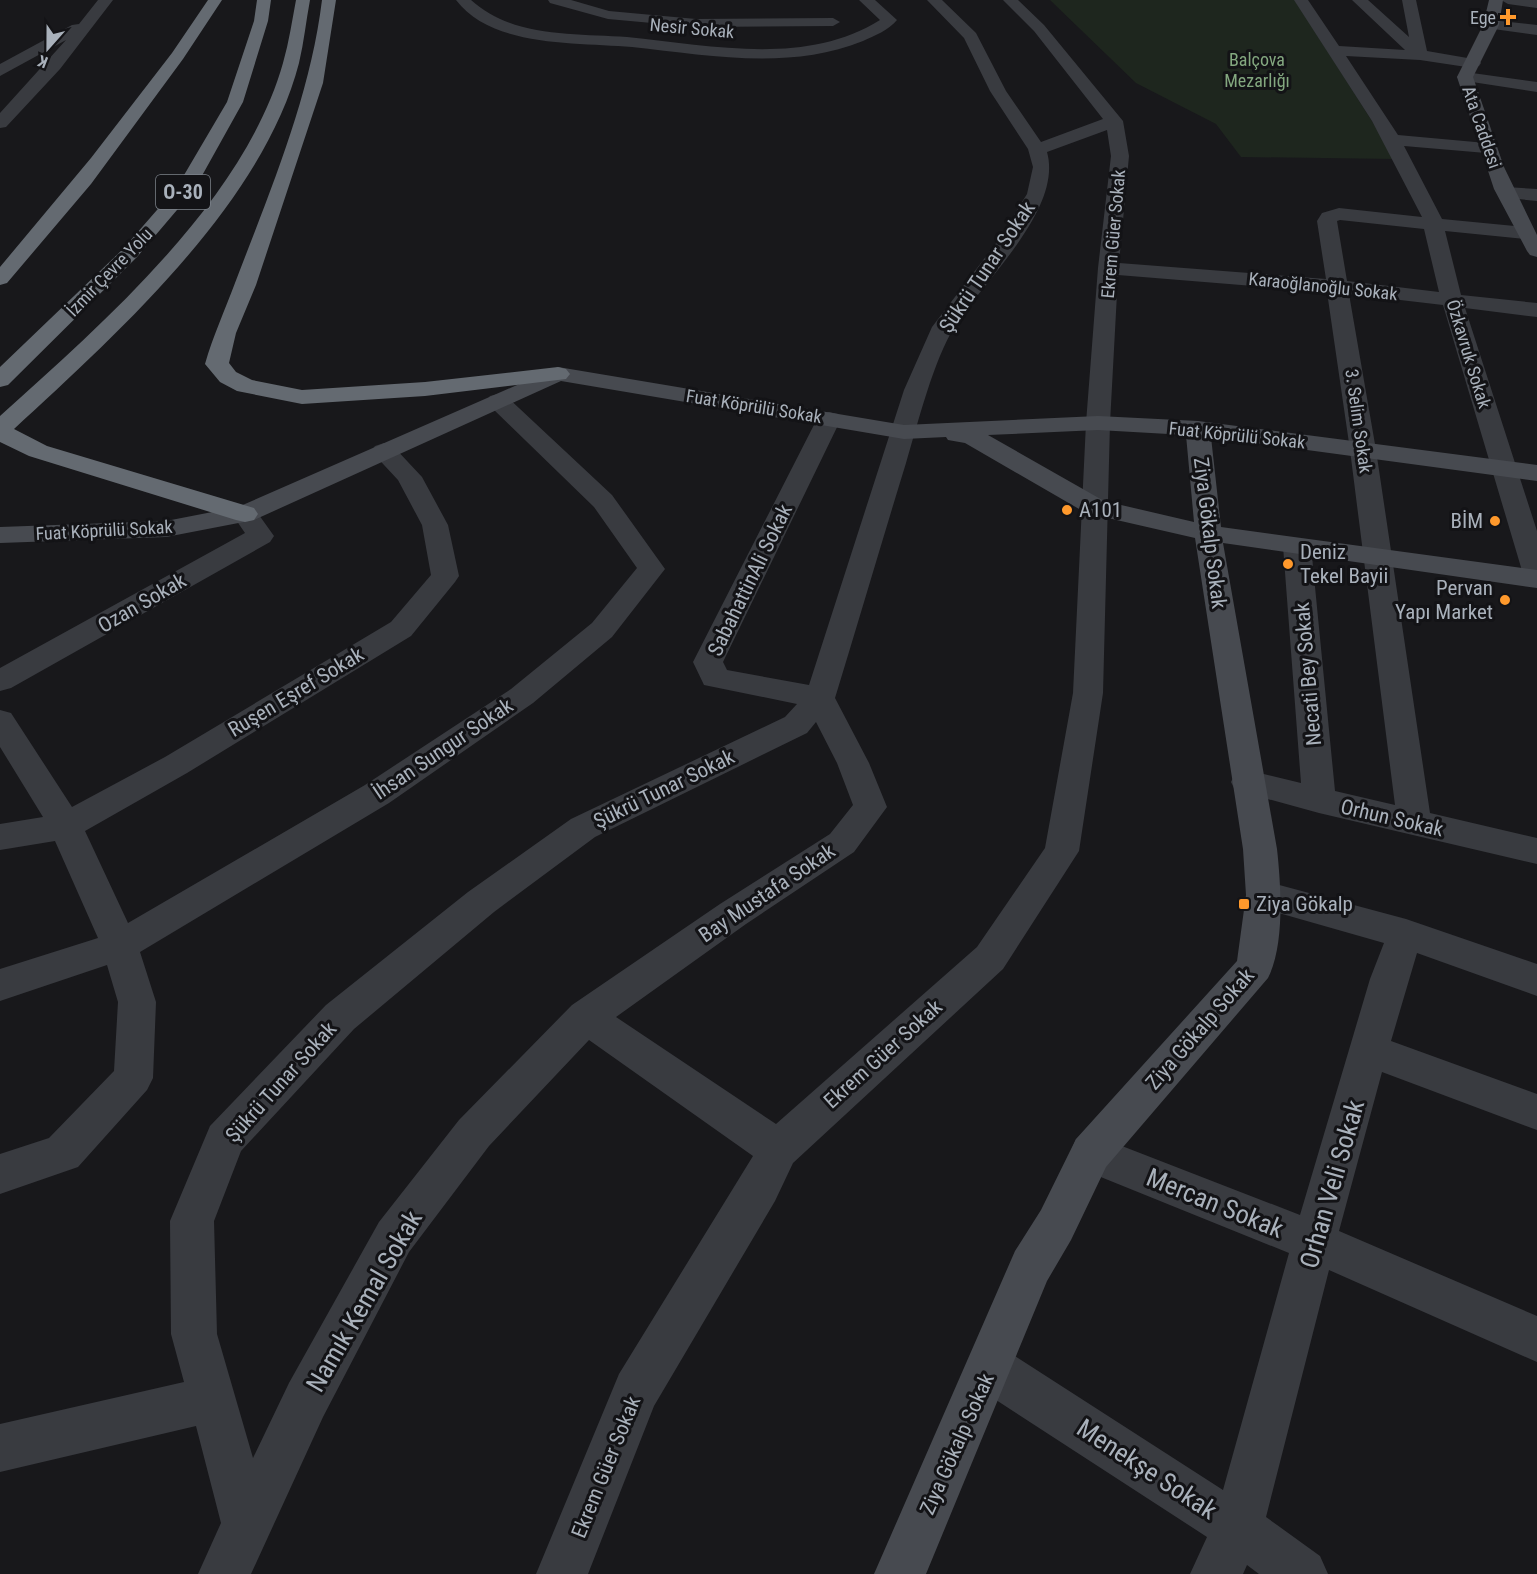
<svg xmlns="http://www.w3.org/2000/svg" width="1537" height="1574" viewBox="0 0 1537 1574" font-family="'Roboto Condensed',sans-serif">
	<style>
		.green { fill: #1e261e }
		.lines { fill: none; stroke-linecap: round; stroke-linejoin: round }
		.street { fill: #393b40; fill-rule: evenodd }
		.secondary { fill: #474a50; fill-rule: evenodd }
		.highway { fill: #646a71; fill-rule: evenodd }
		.poi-dot { fill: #ff992c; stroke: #131316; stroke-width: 2 }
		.labels { text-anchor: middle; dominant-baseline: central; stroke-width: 6; stroke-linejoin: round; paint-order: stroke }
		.far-poi-label { font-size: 18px; fill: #a9b1bb; stroke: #131316; text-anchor: end }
		.far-street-label { font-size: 18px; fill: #a9b1bb; stroke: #131316 }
		.far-park-label { font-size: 18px; fill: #83a77f; stroke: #131316 }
		.shield { fill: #131316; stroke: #7c828a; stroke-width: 1.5 }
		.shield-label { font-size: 20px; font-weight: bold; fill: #a9b1bb }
		.street-label { font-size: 21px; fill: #a9b1bb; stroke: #131316 }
		.poi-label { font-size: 21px; fill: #a9b1bb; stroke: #131316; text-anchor: start }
		.near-street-label { font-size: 26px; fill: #a9b1bb; stroke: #131316 }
	</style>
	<rect width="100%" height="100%" fill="#18181b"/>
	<!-- green -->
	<polygon class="green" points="1050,0 1295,0 1396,159 1241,157 1216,124 1136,83"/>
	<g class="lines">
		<!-- street -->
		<g class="street">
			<polygon points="98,0 113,0 60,69 6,127 0,128 0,113 66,40 0,76 0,64 72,25 79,24"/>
			<path d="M456 0H471C513 38 574 33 627 37 710 45 805 67 880 20L859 0H875L897 20C889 30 874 36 863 41 789 71 707 55 632 47 578 42 492 48 456 0Z"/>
			<polygon points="548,0 571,0 609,11 696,19 833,18 840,22 833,26 696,27 608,19 550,3"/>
			<path d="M927 0H942L976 33 1006 91 1041 142 1103 119 1034 31 1003 0H1018L1044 25 1123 121 1129 156 1119 263 1326 279 1317 221 1322 213 1339 208 1422 217 1372 121 1294 0H1308L1339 46 1405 50 1352 0H1368L1409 37 1402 0H1416L1427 51 1479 60 1481 63 1479 66 1473 68 1420 60 1346 56 1398 135 1486 143 1495 148 1486 153 1404 146 1442 219 1525 227 1532 229 1535 233 1532 237 1525 239 1445 231 1461 295 1537 303V317L1465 308 1537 531V583L1527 580 1523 574 1443 305 1349 294 1376 450 1430 813 1537 838V864L1319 813 1235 790 1231 782 1235 774 1247 770 1301 783 1283 546 1287 540 1297 538 1307 540 1311 546 1335 791 1395 805 1350 450 1327 292 1118 275 1110 423 1103 693 1079 851 1003 969 793 1163 775 1201 654 1406 588 1574H536L619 1374 753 1156 589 1040 489 1146 409 1252 323 1417 251 1574H198L221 1523 196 1426 0 1472V1424L184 1382 171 1334 170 1221 210 1126 326 1005 468 892 571 819 785 717 797 704 704 685 693 662 817 419 820 414 829 412 838 414 841 419 723 662 727 670 809 685 904 390 932 327 997 242 1027 194 1033 167 1028 149 990 91 964 38ZM1107 130 1111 156 1098 268 1086 423 1073 693 1045 848 977 947 776 1124 616 1017 746 924 854 852 887 807 869 763 835 698C859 620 882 541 906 463 918 423 933 361 955 326 984 280 1063 209 1047 152ZM1340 220 1424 229 1439 292 1347 281 1337 221ZM816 722 837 763 853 805 830 834 720 904 572 1005 459 1120 379 1222 289 1383 253 1458 217 1334 214 1221 241 1151 354 1029 494 912 595 837 807 733Z"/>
			<polygon points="1501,0 1537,0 1537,8 1508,4"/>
			<polygon points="1491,20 1537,25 1537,35 1486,28 1483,25 1486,22"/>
			<polygon points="1465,72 1537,82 1537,92 1459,80 1457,77 1459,74"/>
			<polygon points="1506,187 1537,189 1537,201 1499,197 1497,193 1499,189"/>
			<polygon points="498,394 506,396 612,495 665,569 612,637 533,703 389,803 140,952 156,1002 153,1078 147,1090 78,1167 0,1194 0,1154 49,1138 114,1071 118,1002 107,965 0,1001 0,969 98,938 55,841 0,850 0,824 43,817 0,747 0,710 11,713 72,807 165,757 391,622 431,575 422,525 398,480 371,451 375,446 384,443 393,446 422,477 448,525 459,576 455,582 411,636 187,773 85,831 128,923 365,785 511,689 592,623 637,568 594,507 490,406 486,401 490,396"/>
			<polygon points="245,506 254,508 274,536 270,542 11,688 0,691 0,668 245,533 232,514 236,508"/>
			<polygon points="1264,881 1406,919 1537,964 1537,996 1417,953 1391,1041 1537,1094 1537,1130 1382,1072 1339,1231 1537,1316 1537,1362 1329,1270 1266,1517 1320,1556 1328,1574 1259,1574 1247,1565 1243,1574 1190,1574 1207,1537 973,1385 967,1368 973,1351 990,1345 1007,1351 1223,1490 1289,1253 1076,1167 1070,1153 1076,1139 1091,1134 1300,1215 1370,979 1384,943 1251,905 1246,895 1251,885"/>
		</g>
		<!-- secondary -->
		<g class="secondary">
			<polygon points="1489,0 1503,0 1499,25 1473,77 1504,167 1537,235 1537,257 1530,255 1527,251 1494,189 1457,77 1483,25"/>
			<path d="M558 367 904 425 1098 416 1198 421 1537 465V481L1211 437 1221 527 1537 570V588L1223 543 1277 849C1281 885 1285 945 1268 978L1106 1167 1071 1240 1047 1281 926 1574H874L1015 1251 1041 1210 1076 1139 1237 961 1246 895 1243 849 1195 538 1086 513 965 443 948 440 946 437 904 439 561 381 254 520 166 537 0 543V527L166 521 238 507ZM1098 430 1186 435 1194 522 1104 501 988 435Z"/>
		</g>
		<!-- highway -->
		<g class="highway">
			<polygon points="208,0 222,0 183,59 91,184 7,283 0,285 0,267 91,158 172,53"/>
			<polygon points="257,0 271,0 268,21 243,102 194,190 137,257 8,385 0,387 0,367 123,249 177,187 227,102 254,21"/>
			<path d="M296 0H310C306 21 304 42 299 63 263 203 117 334 14 429L47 446 254 508 258 514 254 520 245 522 236 520 29 456 0 442V416C103 323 244 201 283 63 289 42 292 21 296 0Z"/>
			<path d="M322 0H336L323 83 256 285 236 333 229 363 236 372 252 380 302 390 425 382 558 367 566 369 570 374 566 379 425 396 302 404 237 391 220 382 205 364C213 336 225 310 235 283 270 191 310 98 322 0Z"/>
		</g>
	</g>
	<!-- markers -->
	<g class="poi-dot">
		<path d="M1505 8h6v6h6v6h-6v6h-6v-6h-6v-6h6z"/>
		<circle cx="1067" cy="510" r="6"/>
		<circle cx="1495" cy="521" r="6"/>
		<circle cx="1288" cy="564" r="6"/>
		<circle cx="1505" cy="600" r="6"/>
		<rect x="1238" y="898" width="12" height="12" rx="3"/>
	</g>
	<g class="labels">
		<!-- far-poi labels -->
		<g class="far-poi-label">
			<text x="1496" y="17">Ege</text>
		</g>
		<!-- far-street labels -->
		<g class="far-street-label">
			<text transform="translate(692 28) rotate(5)">Nesir Sokak</text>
			<text transform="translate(1482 127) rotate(71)">Ata Caddesi</text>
			<text transform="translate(1113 234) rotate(-85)">Ekrem Güer Sokak</text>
			<text transform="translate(109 272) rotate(-46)">İzmir Çevre Yolu</text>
			<text transform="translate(1323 286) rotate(6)">Karaoğlanoğlu Sokak</text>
			<text transform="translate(1469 354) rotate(73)">Özkavruk Sokak</text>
			<text transform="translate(754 406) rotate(9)">Fuat Köprülü Sokak</text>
			<text transform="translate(1359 421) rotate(82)">3. Selim Sokak</text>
			<text transform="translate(1237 435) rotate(6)">Fuat Köprülü Sokak</text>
			<text transform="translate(104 530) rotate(-3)">Fuat Köprülü Sokak</text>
		</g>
		<!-- far-park labels -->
		<g class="far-park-label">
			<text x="1257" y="59">Balçova<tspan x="1257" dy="21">Mezarlığı</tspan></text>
		</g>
		<!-- shield labels -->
		<rect class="shield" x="156" y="175" width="54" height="34" rx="4.5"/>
		<g class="shield-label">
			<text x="183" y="192">O-30</text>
		</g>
		<!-- street labels -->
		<g class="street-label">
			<text transform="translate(987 267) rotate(-56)">Şükrü Tunar Sokak</text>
			<text transform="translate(1210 533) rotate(83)">Ziya Gökalp Sokak</text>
			<text transform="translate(750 580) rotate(-64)">SabahattinAli Sokak</text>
			<text transform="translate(142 603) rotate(-30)">Ozan Sokak</text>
			<text transform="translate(1308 674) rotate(-95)">Necati Bey Sokak</text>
			<text transform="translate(296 692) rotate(-31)">Ruşen Eşref Sokak</text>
			<text transform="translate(443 749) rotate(-34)">İhsan Sungur Sokak</text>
			<text transform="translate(664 789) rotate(-26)">Şükrü Tunar Sokak</text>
			<text transform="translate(1392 818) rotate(13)">Orhun Sokak</text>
			<text transform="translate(767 893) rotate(-34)">Bay Mustafa Sokak</text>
			<text transform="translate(1200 1029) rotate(-49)">Ziya Gökalp Sokak</text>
			<text transform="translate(883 1054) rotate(-42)">Ekrem Güer Sokak</text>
			<text transform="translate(281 1082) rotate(-48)">Şükrü Tunar Sokak</text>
			<text transform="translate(957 1444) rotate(-66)">Ziya Gökalp Sokak</text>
			<text transform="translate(606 1467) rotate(-68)">Ekrem Güer Sokak</text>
		</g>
		<!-- poi labels -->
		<g class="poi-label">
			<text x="1079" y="510">A101</text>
			<text x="1483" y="521" text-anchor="end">BİM</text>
			<text x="1300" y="552">Deniz<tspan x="1300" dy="24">Tekel Bayii</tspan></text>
			<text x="1493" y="588" text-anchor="end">Pervan<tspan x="1493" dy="24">Yapı Market</tspan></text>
			<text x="1256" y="904">Ziya Gökalp</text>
		</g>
		<!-- near-street labels -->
		<g class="near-street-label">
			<text transform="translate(1332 1184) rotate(-74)">Orhan Veli Sokak</text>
			<text transform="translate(1215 1203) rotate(22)">Mercan Sokak</text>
			<text transform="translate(364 1301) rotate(-60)">Namık Kemal Sokak</text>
			<text transform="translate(1147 1469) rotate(33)">Menekşe Sokak</text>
		</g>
	</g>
	<!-- north arrow -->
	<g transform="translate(48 48) rotate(201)" stroke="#131316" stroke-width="4.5" paint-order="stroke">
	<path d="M0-4.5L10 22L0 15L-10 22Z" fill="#a9b1bb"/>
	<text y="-9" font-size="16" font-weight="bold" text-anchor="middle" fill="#a9b1bb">K</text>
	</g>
</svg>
